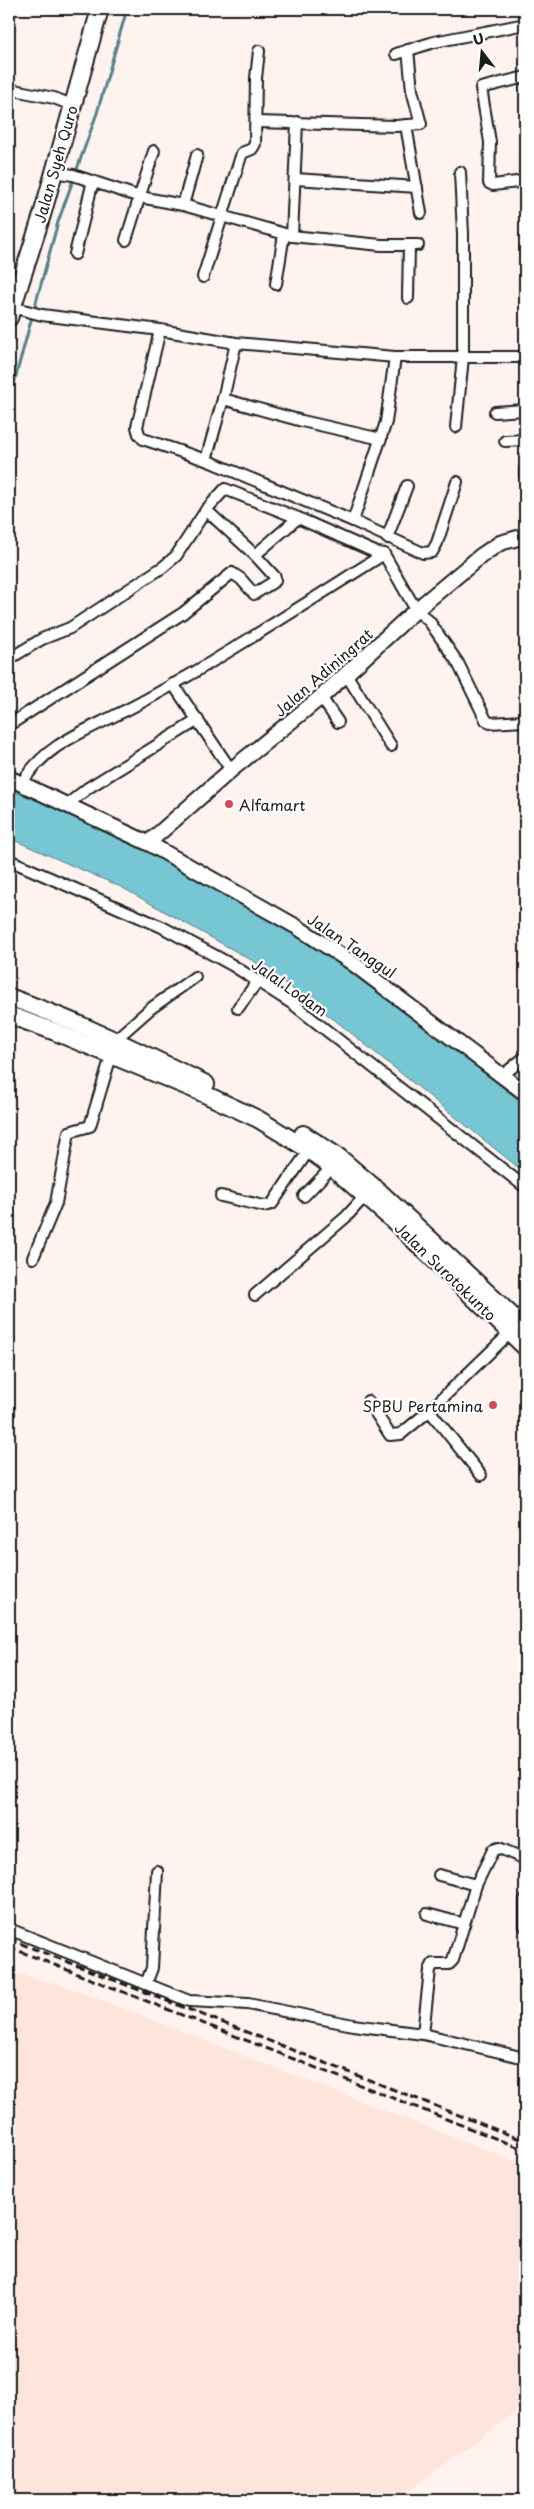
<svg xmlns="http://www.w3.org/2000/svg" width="534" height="2509" viewBox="0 0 534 2509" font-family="'Playpen Sans',sans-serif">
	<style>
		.built { fill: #fee5dc }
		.water { fill: #77c6d3; stroke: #53828a }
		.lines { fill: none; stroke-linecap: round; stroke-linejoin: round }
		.stream { stroke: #53828a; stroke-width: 3 }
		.street-casing { stroke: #1c1c1c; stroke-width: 14 }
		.secondary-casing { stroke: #1c1c1c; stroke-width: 18 }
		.primary-casing { stroke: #1c1c1c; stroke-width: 20 }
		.street { stroke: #fff; stroke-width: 10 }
		.secondary { stroke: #fff; stroke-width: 14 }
		.primary { stroke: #fff; stroke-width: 16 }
		.rail { stroke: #1c1c1c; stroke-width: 3; stroke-dasharray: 8 4; stroke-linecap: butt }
		.poi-dot { fill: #d1495b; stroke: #fff; stroke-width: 2 }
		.labels { text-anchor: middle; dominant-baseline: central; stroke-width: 4.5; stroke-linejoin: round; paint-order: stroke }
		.street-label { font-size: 15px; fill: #1c1c1c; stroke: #fff }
		.poi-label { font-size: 15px; fill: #1c1c1c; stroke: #fff; text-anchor: start }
	</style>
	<rect width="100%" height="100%" fill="#fff3ef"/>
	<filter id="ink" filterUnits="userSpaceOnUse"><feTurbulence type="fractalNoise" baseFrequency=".02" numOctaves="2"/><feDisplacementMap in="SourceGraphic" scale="10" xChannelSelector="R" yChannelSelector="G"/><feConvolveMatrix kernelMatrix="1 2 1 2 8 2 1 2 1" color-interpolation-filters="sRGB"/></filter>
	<g filter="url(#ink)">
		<!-- built -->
		<polygon class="built" points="9,1971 65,1986 525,2165 525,2404 416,2486 391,2500 9,2500"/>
		<!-- water -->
		<polygon class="water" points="9,790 65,810 147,848 297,933 386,996 525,1105 525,1173 336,1021 260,965 121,887 9,838"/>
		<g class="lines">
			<!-- stream -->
			<polyline class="stream" points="9,401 58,222 97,113 127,9"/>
			<!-- street casing -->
			<g class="street-casing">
				<g id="street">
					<polyline points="396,54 434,42 525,24"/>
					<polyline points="525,77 481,88 490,142 489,183 493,185 525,181"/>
					<polyline points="9,89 54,98 72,105"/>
					<polyline points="257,122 396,126 421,124 412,90 408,50"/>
					<polyline points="406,125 421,213"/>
					<polyline points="54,172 73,175 140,197 183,205 292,236 381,245 418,245"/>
					<polyline points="295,179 417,187"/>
					<polyline points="183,205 197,155"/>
					<polyline points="292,236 297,122"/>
					<polyline points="126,240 154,151"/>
					<polyline points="75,254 93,181"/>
					<polyline points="203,277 242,153 252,149 255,144 256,78 259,51"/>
					<polyline points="276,284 284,234"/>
					<polyline points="408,298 409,245"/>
					<polyline points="12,307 42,315 160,330 236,343 395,357 525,357"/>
					<polyline points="160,330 137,427 139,434 143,439 206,460 353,521 423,553 432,552 437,543 457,482"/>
					<polyline points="223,399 302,421 381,439"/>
					<polyline points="495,412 525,410"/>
					<polyline points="456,427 463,357 463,234 460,172"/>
					<polyline points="505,441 525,440"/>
					<polyline points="206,460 223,399 236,343"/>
					<polyline points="525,469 525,475"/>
					<polyline points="353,521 386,422 395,357"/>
					<polyline points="387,538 407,486"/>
					<polyline points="384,554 416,610 429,621 458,663 486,720 490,723 525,721"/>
					<polyline points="255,555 298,518"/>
					<polyline points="9,659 42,639 70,628 163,567 176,556 206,510 225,489 298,518 377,553 384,554"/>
					<polyline points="346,674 391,746"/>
					<polyline points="173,684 231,770"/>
					<polyline points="321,697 338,722"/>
					<polyline points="9,725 183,613 232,573 241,579 254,594 275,581 275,577 255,555 206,510"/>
					<path d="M22 783C45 745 81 733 118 714 142 703 165 689 188 676 254 637 319 595 384 554"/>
					<polyline points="68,804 88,788 198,720"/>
					<polyline points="9,860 162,927 232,965 293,1004 525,1187"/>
					<polyline points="238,1008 257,982"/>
					<polyline points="116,1039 150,1009 195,977"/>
					<polyline points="503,1075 525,1057"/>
					<polyline points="221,1196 264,1206 272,1204 309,1150"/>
					<polyline points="304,1196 332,1167"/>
					<polyline points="33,1258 56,1203 69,1132 90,1126 111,1056"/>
					<polyline points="255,1295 346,1217 365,1196"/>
					<polyline points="368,1401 390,1435 401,1434 429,1411 510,1333"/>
					<polyline points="429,1410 481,1475"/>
					<polyline points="439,1875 476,1885"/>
					<polyline points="525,1900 525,1926"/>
					<polyline points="427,1914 464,1924"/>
					<polyline points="9,1929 189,2001 248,2004 353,2025 423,2034 525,2058"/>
					<polyline points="146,1984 152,1968 157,1871"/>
					<polyline points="423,2034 430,1970 433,1964 449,1964 453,1960 476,1885 493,1850 499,1848 525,1859"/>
				</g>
			</g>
			<!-- secondary casing -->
			<g class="secondary-casing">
				<g id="secondary">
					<polyline points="9,778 148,843 297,927 351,962 525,1093"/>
					<polyline points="148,843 231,770 321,697 416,610 482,555 500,543 525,536"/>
				</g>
			</g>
			<!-- primary casing -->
			<g class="primary-casing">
				<g id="primary">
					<polyline points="9,318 42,215 100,9"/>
					<path d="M9 997C77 1021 141 1052 206 1084"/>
					<polyline points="9,1015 53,1031 198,1091 258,1119 309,1150 332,1167 397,1224 525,1347"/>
					<polyline points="303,1134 340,1158 381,1193 525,1328"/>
				</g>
			</g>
			<!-- street -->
			<use href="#street" class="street"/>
			<!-- secondary -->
			<use href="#secondary" class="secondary"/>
			<!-- primary -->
			<use href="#primary" class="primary"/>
			<!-- rail -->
			<g class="rail">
				<polyline points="9,1939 525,2141"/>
				<polyline points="9,1947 525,2150"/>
			</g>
		</g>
	</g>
	<!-- markers -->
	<g class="poi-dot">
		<circle cx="229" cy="804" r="5"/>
		<circle cx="493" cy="1405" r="5"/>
	</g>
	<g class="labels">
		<!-- street labels -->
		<g class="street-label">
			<text transform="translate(55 164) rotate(-74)">Jalan Syeh Quro</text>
			<text transform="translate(323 672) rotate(-41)">Jalan Adiningrat</text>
			<text transform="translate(352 945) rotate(34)">Jalan Tanggul</text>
			<text transform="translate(290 987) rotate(35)">Jalal Lodam</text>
			<text transform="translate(446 1271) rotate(44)">Jalan Surotokunto</text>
		</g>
		<!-- poi labels -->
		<g class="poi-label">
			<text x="239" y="804">Alfamart</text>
			<text x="483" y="1405" text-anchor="end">SPBU Pertamina</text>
		</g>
	</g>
	<!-- margin -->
	<rect width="534" height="2509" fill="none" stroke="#fff" stroke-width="30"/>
	<rect x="15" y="15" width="504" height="2479" fill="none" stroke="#1c1c1c" stroke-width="2" filter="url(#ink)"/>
	<!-- north arrow -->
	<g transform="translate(482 52) rotate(344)" stroke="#ffffff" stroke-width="4" paint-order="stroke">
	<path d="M0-4L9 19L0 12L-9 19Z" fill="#1c1c1c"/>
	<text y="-8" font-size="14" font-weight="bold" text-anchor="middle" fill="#1c1c1c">U</text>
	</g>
</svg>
